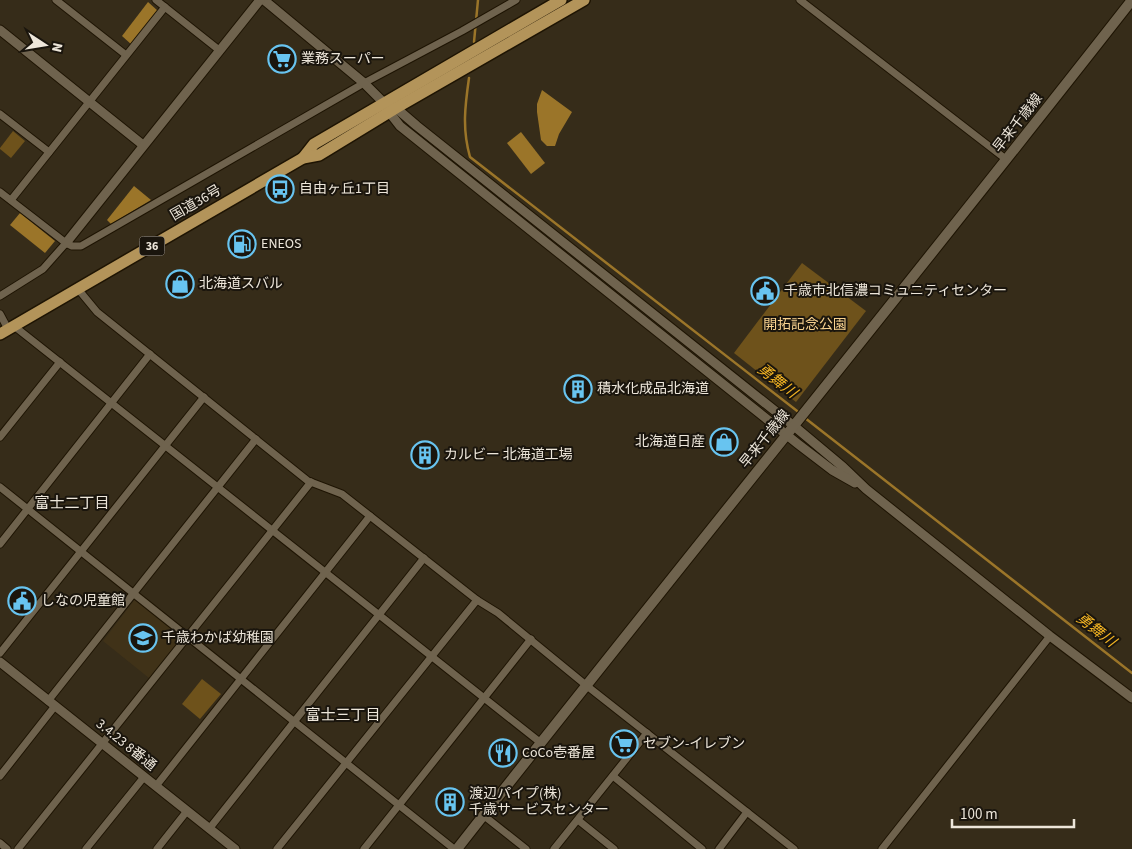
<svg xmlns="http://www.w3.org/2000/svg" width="1132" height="849" viewBox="0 0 1132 849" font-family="'Source Sans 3','Noto Sans JP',sans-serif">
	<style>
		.built { fill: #403218 }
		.green { fill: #6e521b }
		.water { fill: #9b7529 }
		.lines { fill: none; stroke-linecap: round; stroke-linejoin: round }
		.stream { stroke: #9b7529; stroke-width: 2.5 }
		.minor-casing { stroke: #1e1403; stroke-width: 9 }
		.tertiary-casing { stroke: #1e1403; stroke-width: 11 }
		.secondary-casing { stroke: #1e1403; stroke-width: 12 }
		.trunk-casing { stroke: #1e1403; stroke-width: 14 }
		.minor { stroke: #6f634e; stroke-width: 7 }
		.tertiary { stroke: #6f634e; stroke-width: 9 }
		.secondary { stroke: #6f634e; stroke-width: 10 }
		.trunk { stroke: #b3945a; stroke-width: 11 }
		.labels { text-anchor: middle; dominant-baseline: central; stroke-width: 4; stroke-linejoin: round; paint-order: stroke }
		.shield { fill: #1a150d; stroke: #aea79c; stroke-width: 1 }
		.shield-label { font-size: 12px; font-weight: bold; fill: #ede6da }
		.poi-label { font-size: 14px; fill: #ede6da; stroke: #1a150d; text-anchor: start }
		.street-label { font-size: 14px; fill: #ede6da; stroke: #1a150d }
		.park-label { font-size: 14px; fill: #f9d390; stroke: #1a150d }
		.water-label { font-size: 15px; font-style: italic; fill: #f3b423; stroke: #1a150d }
		.neighbourhood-label { font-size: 15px; fill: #ede6da; stroke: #1a150d }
	</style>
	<rect width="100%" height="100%" fill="#362c19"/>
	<!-- built -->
	<polygon class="built" points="136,598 183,636 149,678 103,641"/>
	<!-- green -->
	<g class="green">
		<polygon points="13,131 25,141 11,158 0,149 0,148"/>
		<polygon points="802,263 866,311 796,402 734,353"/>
		<polygon points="202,679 221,694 200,719 182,704"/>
	</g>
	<!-- water -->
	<g class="water">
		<polygon points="148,2 158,11 132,45 122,36"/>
		<polygon points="542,90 572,112 559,134 555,146 547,146 541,140 537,112 537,104"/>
		<polygon points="521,132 545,163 531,174 507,143"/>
		<polygon points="134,186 151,200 111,224 107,220"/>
		<polygon points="20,213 55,241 45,253 10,225"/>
	</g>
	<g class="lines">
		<!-- stream -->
		<g class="stream">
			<polyline points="474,42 478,0"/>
			<path d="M469 78C465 106 462 129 470 157L801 414"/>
			<polyline points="805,418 1132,673"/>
		</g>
		<!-- minor casing -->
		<g class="minor-casing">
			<g id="minor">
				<polyline points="56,0 126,55"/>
				<polyline points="156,0 219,50"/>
				<polyline points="800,0 1007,160"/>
				<polyline points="0,114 49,152"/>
				<polyline points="0,192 66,243 72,246 81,246 364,83 462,31 516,0"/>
				<polyline points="11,200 165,7"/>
				<polyline points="78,289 97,312 308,481 342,494 477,600 498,613 587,686 794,849"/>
				<polyline points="0,296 43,269 66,243"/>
				<polyline points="0,314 8,329"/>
				<polyline points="14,326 541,743"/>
				<polyline points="0,437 60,362"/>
				<polyline points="0,487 454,849"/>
				<polyline points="0,544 150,354"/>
				<polyline points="0,653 204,397"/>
				<polyline points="48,701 256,439"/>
				<polyline points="0,776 55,706"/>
				<polyline points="613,776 702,849"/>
				<polyline points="156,786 370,516"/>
				<polyline points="483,815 526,849"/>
				<polyline points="578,820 614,849"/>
				<polyline points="209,829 424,558"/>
				<polyline points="0,843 7,849"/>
				<polyline points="18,849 311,482"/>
				<polyline points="86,849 144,777"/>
				<polyline points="157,849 187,811"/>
				<polyline points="277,849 477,600"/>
				<polyline points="364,849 531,639"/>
				<polyline points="554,849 647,733"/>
				<polyline points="719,849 747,812"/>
				<polyline points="882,849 1050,636"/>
			</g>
		</g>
		<!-- tertiary casing -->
		<g class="tertiary-casing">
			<g id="tertiary">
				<polyline points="264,0 364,83 384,103 396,108 417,126 794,426 843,467 866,489 1050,636 1132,698"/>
				<polyline points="0,30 143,145"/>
				<polyline points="386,108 400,126 798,444 832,470 855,483"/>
				<polyline points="66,243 260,0"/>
				<polyline points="0,662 235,849"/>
			</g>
		</g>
		<!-- secondary casing -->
		<g class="secondary-casing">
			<path id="secondary" d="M457 849C680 565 909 285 1132 0"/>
		</g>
		<!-- trunk casing -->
		<g class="trunk-casing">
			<g id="trunk">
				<polyline points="303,158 314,144 561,0"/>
				<polyline points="0,334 303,158 319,155 396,108 584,0"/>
			</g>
		</g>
		<!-- minor -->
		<use href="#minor" class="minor"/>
		<!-- tertiary -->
		<use href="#tertiary" class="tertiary"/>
		<!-- secondary -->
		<use href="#secondary" class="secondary"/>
		<!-- trunk -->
		<use href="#trunk" class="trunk"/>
	</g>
	<!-- icons -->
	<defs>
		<g id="supermarket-ring" transform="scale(1.4375)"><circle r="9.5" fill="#1a150d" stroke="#68c4f0" stroke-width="1.5"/><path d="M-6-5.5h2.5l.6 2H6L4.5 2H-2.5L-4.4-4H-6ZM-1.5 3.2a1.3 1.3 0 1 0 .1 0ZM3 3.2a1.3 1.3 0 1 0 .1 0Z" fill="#68c4f0"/></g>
		<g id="bus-ring" transform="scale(1.4375)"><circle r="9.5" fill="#1a150d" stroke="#68c4f0" stroke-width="1.5"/><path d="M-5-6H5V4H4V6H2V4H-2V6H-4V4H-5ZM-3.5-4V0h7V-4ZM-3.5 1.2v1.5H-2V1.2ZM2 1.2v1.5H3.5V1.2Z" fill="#68c4f0"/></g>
		<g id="fuel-ring" transform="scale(1.4375)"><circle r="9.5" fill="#1a150d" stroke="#68c4f0" stroke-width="1.5"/><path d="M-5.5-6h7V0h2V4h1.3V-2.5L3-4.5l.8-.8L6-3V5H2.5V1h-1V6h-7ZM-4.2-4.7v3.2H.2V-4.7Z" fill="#68c4f0"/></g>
		<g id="shop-ring" transform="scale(1.4375)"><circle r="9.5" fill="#1a150d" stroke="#68c4f0" stroke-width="1.5"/><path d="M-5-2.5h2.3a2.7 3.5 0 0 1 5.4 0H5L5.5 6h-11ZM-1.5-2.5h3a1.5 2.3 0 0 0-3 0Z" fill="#68c4f0"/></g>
		<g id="civic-ring" transform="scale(1.4375)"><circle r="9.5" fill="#1a150d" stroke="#68c4f0" stroke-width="1.5"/><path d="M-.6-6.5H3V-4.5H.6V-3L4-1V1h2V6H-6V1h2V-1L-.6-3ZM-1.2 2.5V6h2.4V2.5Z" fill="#68c4f0"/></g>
		<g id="building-ring" transform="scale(1.4375)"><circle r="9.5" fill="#1a150d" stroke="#68c4f0" stroke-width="1.5"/><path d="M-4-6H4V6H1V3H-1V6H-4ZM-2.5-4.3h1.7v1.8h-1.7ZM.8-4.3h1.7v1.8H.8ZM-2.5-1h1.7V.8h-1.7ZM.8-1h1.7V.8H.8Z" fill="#68c4f0"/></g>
		<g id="school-ring" transform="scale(1.4375)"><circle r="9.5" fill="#1a150d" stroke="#68c4f0" stroke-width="1.5"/><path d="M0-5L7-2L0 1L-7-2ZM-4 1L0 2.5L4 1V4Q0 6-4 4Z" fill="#68c4f0"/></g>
		<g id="restaurant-ring" transform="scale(1.4375)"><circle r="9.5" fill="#1a150d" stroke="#68c4f0" stroke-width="1.5"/><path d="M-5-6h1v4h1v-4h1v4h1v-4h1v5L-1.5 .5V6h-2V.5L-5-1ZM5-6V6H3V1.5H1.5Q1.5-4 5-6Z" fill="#68c4f0"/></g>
	</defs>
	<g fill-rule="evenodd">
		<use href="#supermarket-ring" x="282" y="59"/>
		<use href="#bus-ring" x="280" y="189"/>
		<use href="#fuel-ring" x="242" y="244"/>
		<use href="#shop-ring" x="180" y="284"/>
		<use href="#civic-ring" x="765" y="291"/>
		<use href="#building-ring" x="578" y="389"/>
		<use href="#shop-ring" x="724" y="442"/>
		<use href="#building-ring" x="425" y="455"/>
		<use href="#civic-ring" x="22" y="601"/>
		<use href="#school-ring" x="143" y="638"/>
		<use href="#supermarket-ring" x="624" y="744"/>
		<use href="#restaurant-ring" x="503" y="753"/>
		<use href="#building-ring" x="450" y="802"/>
	</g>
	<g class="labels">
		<!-- shield labels -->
		<rect class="shield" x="139.5" y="236.5" width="25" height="19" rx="4"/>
		<g class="shield-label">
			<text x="152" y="246">36</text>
		</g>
		<!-- poi labels -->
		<g class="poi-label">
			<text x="301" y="59">業務スーパー</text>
			<text x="299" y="189">自由ヶ丘1丁目</text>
			<text x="261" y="244">ENEOS</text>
			<text x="199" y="284">北海道スバル</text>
			<text x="784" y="291">千歳市北信濃コミュニティセンター</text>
			<text x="597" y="389">積水化成品北海道</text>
			<text x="705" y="442" text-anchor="end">北海道日産</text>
			<text x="444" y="455">カルビー 北海道工場</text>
			<text x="41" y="601">しなの児童館</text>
			<text x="162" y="638">千歳わかば幼稚園</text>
			<text x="643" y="744">セブン-イレブン</text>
			<text x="522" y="753">CoCo壱番屋</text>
			<text x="469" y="794">渡辺パイプ(株)<tspan x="469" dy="16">千歳サービスセンター</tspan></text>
		</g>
		<!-- street labels -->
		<g class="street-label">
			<text transform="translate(1018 123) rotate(-52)">早来千歳線</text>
			<text transform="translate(196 203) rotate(-30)">国道36号</text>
			<text transform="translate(765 439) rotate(-51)">早来千歳線</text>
			<text transform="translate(126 745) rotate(39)">3.4.23 8番通</text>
		</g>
		<!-- park labels -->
		<g class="park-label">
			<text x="805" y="325">開拓記念公園</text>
		</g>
		<!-- water labels -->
		<g class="water-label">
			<text transform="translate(777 381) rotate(38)">勇舞川</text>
			<text transform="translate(1096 630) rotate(38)">勇舞川</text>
		</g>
		<!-- neighbourhood labels -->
		<g class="neighbourhood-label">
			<text x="72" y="503">富士二丁目</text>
			<text x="343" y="715">富士三丁目</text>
		</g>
	</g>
	<!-- north arrow -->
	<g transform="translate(45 45) rotate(102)" stroke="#1a150d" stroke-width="4" paint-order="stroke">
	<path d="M0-4L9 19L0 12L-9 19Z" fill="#ede6da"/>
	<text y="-8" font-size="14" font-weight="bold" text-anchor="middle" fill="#ede6da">N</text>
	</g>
	<!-- scale -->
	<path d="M952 819v8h122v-8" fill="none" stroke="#ede6da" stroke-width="2.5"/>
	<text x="960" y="819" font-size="15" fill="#ede6da" stroke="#1a150d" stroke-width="4" paint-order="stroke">100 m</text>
</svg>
